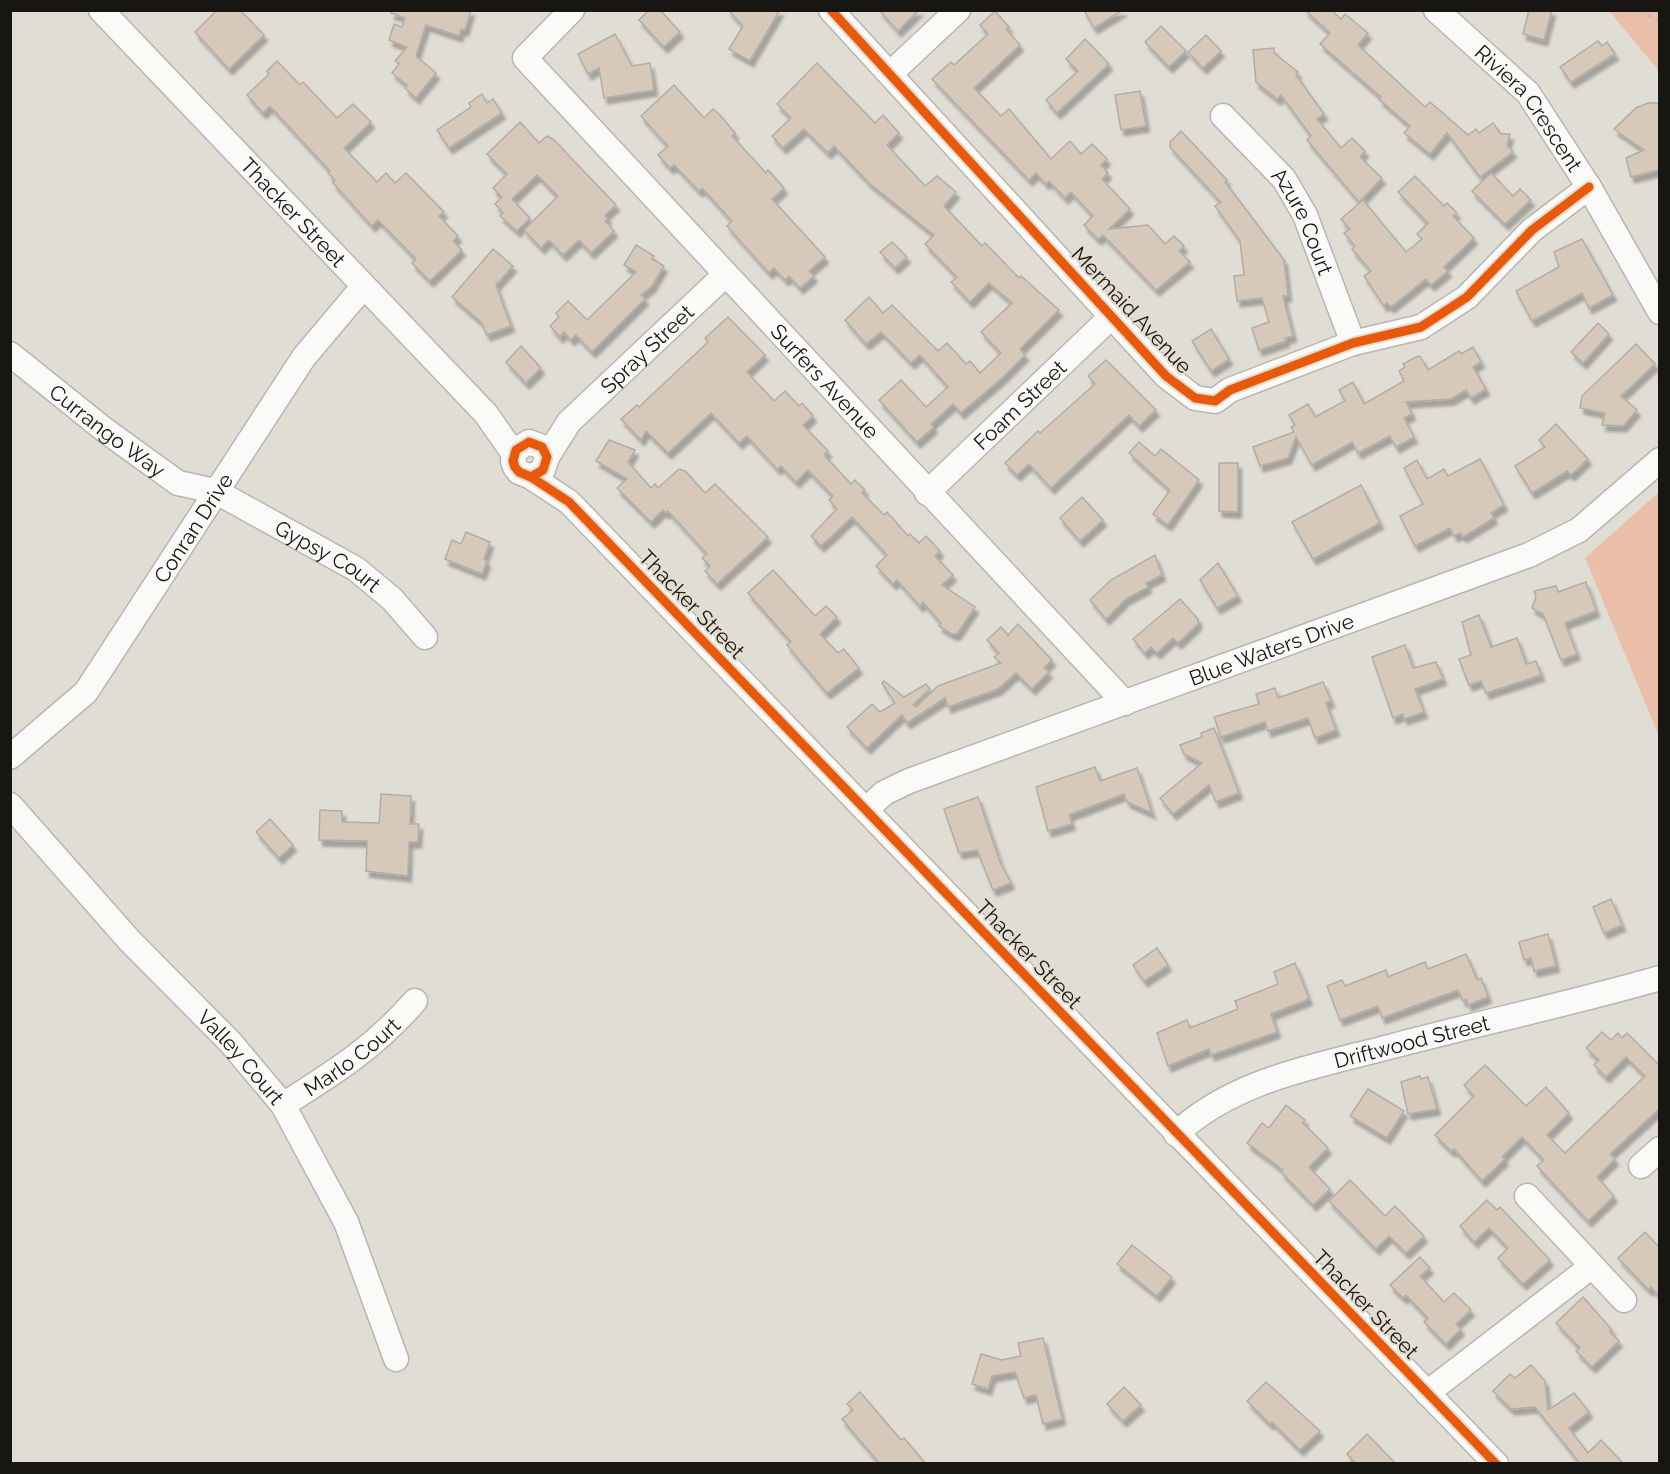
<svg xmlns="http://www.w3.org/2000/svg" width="1670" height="1474" viewBox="0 0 1670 1474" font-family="Raleway,sans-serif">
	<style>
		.green { fill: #eabfa8 }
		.building { fill: #d7c9ba; stroke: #b0ada7; stroke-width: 1.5; filter: url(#shadow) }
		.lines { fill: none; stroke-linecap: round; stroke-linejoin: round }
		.minor-casing { stroke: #b8b6b0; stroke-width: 27 }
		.path { stroke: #bebdba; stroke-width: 3; stroke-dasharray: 4.5 4.5; stroke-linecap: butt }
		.minor { stroke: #fafaf9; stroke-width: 24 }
		.cycleway-casing { stroke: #e4ded1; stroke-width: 13 }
		.cycleway { stroke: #e8590c; stroke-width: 9 }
		.labels { text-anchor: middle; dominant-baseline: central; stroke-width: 4.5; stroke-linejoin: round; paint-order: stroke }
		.street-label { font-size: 21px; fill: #181612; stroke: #e4ded1 }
	</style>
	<defs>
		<filter id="shadow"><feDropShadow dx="3.5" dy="6" stdDeviation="1.5" flood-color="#0004"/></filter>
	</defs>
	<rect width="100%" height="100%" fill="#e0ddd5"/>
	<!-- green -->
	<g class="green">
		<polygon points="1609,11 1659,11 1659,71"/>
		<polygon points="1659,492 1659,736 1585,558"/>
	</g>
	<!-- building -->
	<g class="building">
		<polygon points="217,10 240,10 264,35 229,69 195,32"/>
		<polygon points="392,10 471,10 465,30 461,29 459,36 426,25 416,56 436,73 416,98 405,88 407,85 392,73 399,64 395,61 407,47 389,40 394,24 402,27 405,18 391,13"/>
		<polygon points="649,10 660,10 680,32 664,47 639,20"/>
		<polygon points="728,10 780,10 750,61 729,49 743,26"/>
		<polygon points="879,10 919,10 898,31"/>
		<polygon points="1084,10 1123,10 1094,28"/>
		<polygon points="1305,10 1331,10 1341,19 1345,14 1368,33 1358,45 1425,107 1430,102 1468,135 1476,129 1479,133 1493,123 1501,134 1510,134 1507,145 1513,152 1480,177 1447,133 1430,154 1404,133 1410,126 1379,99 1381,97 1320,44 1330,33"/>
		<polygon points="1529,10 1552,10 1544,40 1523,34"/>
		<polygon points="995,11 1009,27 1006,29 1020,45 974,88 1001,116 1009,109 1051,159 1070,141 1081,154 1092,144 1107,159 1101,165 1108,173 1102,179 1130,209 1109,229 1148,225 1165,244 1174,236 1184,246 1179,251 1190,262 1156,290 1103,235 1098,239 1084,225 1093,216 1071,192 1065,198 1049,181 1046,184 1036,173 1029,180 932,79 951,62 954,65 988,34 980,25"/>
		<polygon points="1161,26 1186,51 1169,67 1145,42"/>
		<polygon points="615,34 632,66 650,63 654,90 604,98 599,68 588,74 578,54"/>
		<polygon points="1206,35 1221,51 1203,68 1188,52"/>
		<polygon points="1085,39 1109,64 1057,113 1046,100 1078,71 1066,59"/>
		<polygon points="1598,41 1602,46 1607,42 1615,54 1571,82 1560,67"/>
		<polygon points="1274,48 1274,53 1298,72 1296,75 1324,114 1317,119 1341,148 1352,138 1365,151 1360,157 1382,178 1359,202 1307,140 1311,136 1281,95 1277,99 1256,82 1253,50"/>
		<polygon points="277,61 300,85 303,82 337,118 353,104 371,122 344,148 377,182 386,173 395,183 406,173 444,212 439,216 458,236 453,241 462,250 430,281 412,263 416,259 378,220 372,226 333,183 335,180 328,173 330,171 270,106 263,113 247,95 269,74 267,71"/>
		<polygon points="817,63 875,123 883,115 899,133 887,145 925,186 937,176 956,192 944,206 982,246 985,243 1019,278 1021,276 1059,310 1020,349 1025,355 1003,377 961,413 953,404 931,424 934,427 917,442 879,400 901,380 926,407 948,387 920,355 911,363 881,332 866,344 845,320 869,297 883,313 892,305 938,351 947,343 966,364 970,361 980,373 1001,353 981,332 1012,303 989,283 970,302 951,282 957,277 925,244 934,235 869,183 834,146 828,153 804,129 783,148 772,136 791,118 777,104"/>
		<polygon points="674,85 704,118 713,109 720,115 735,133 732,136 766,173 768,170 784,188 772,199 825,257 809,271 814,276 800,288 789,276 785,280 774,268 769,273 727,226 732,221 702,188 699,191 674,165 670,168 658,155 668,146 641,116"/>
		<polygon points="1140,91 1146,126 1121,130 1115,95"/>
		<polygon points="482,94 487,103 493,99 502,113 449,148 437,130 471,107 469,103"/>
		<polygon points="1648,103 1659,103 1659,170 1631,177 1626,158 1644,150 1614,129 1636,108"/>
		<polygon points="520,122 539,143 547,136 553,139 616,205 605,215 608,219 605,221 614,231 591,253 579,240 563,255 549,240 541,248 524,230 558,196 537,175 512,199 530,218 517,231 500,216 503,213 495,204 502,197 493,188 507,174 487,154"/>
		<polygon points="1181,131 1227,180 1225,182 1284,260 1288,296 1283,296 1293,336 1285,338 1286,341 1259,350 1252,328 1269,322 1262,298 1237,301 1234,276 1244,275 1240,241 1215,206 1221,202 1170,147 1170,142"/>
		<polygon points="1491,173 1513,196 1520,189 1531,200 1505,224 1472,191"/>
		<polygon points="1415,176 1444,206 1447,203 1457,213 1453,216 1474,238 1444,267 1448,271 1431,285 1426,279 1391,307 1387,303 1384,306 1364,276 1371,271 1352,249 1355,246 1344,233 1350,229 1341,219 1363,200 1406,252 1422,239 1417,234 1428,223 1398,192"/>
		<polygon points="1582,239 1613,295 1589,308 1582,293 1532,321 1516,291 1559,267 1554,252"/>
		<polygon points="892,242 907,257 895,268 880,252"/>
		<polygon points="636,245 654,256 652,259 664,266 652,286 641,295 645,299 592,352 576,335 571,340 564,332 560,337 550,326 559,317 556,313 568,301 587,320 636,272 624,265"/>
		<polygon points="493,249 513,266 496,285 511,326 487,335 481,322 452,297"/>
		<polygon points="728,317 765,355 747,372 774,401 785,391 799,406 802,403 813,416 803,425 828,451 824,455 851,484 855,480 865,490 862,493 884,515 887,512 908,536 910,534 919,543 926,536 940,551 935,556 953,575 942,585 975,607 957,634 952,634 939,626 941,623 923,602 920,606 897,580 893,584 876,566 887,555 852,517 821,546 811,536 837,509 829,500 833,496 808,470 796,482 781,466 777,469 747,436 739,443 711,413 668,453 646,431 641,440 621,419 637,405 639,407 708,342 705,338"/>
		<polygon points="1598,323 1609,334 1583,363 1571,352"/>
		<polygon points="1211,329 1229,359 1211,371 1192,341"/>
		<polygon points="1636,344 1655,364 1621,396 1637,410 1623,426 1602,425 1605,413 1580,408 1582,396"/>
		<polygon points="521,346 541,368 526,383 506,362"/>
		<polygon points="1473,347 1481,362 1473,367 1486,389 1471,398 1466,390 1451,399 1406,402 1412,414 1404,418 1414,437 1396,447 1390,436 1358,453 1352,442 1312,465 1296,437 1288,458 1260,466 1253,447 1294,432 1291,427 1295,425 1289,415 1308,404 1315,417 1345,401 1339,390 1353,382 1364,404 1404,381 1399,371 1405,367 1403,364 1416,357 1420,356 1428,370 1459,351 1461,354"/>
		<polygon points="1106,360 1156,410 1139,426 1129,415 1051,488 1029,464 1017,475 1005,463 1038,431 1040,433 1095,384 1088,376"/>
		<polygon points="1556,424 1588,459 1571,475 1567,471 1532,493 1515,466 1545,447 1539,440"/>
		<polygon points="609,440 635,450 628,462 651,488 655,484 658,488 679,469 685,471 705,493 715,484 768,537 717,584 705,571 710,566 702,558 707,554 668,511 666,513 663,510 651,522 617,488 627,479 596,461"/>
		<polygon points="1139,442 1155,456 1161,449 1199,480 1168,525 1153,514 1170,490 1129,453"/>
		<polygon points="1480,459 1504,505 1491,513 1494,518 1463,537 1461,533 1454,536 1450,528 1415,546 1400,516 1423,504 1404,468 1417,460 1427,479 1444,469 1448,476"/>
		<polygon points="1219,463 1238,463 1238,512 1219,511"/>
		<polygon points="1361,485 1380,523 1313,559 1292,522"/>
		<polygon points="1082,497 1103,520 1080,541 1060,518"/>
		<polygon points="466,532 490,542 484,559 487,561 482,574 445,559 452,540 461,544"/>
		<polygon points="1155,555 1162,575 1146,583 1148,587 1126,599 1106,619 1090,600 1111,580"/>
		<polygon points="1218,563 1238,596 1217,608 1200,580"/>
		<polygon points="773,570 815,616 826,606 837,617 820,634 838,653 844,649 859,668 827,693 787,645 791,642 748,593"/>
		<polygon points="1586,582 1596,611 1565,623 1577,654 1561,660 1543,614 1532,608 1536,597 1534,591 1556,586 1558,592"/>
		<polygon points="1180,599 1198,619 1198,624 1178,643 1173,638 1157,653 1151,647 1145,653 1133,639"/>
		<polygon points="1479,615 1491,647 1517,638 1526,664 1536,661 1541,675 1486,693 1481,681 1469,685 1459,659 1471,655 1462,622"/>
		<polygon points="1018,624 1052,660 1044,668 1049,672 1032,689 1016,673 998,689 948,707 945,698 907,723 902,715 867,748 847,727 872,704 880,712 895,703 882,683 884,681 904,697 926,684 930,689 913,705 916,707 938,686 1001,663 994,657 999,653 987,640 1001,627 1008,635"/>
		<polygon points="1405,645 1413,668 1436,662 1443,679 1415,689 1424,712 1404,719 1403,714 1393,718 1372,657"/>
		<polygon points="1323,682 1331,701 1326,703 1336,730 1315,738 1308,718 1268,731 1265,722 1221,737 1214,717 1259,704 1256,694 1275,688 1278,698"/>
		<polygon points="1214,728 1239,793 1216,802 1209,785 1173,814 1160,798 1202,763 1184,754 1180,745 1202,737 1201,733"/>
		<polygon points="1095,767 1100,781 1137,768 1152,813 1127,802 1124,794 1069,815 1072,824 1048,831 1036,787"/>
		<polygon points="381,794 411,796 410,824 419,824 418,842 409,842 408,876 366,871 367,841 319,840 320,810 342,811 342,822 379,823"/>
		<polygon points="978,797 1000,862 1011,883 993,890 977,850 959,853 944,809"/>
		<polygon points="270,819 293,845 279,858 256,832"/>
		<polygon points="1611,899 1622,925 1604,933 1593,907"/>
		<polygon points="1548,934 1556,966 1534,971 1531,958 1524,960 1519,942"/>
		<polygon points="1157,948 1168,965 1144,981 1133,965"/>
		<polygon points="1466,954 1477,980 1481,978 1488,997 1468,1005 1466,999 1463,1001 1458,990 1382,1018 1378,1006 1340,1020 1327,986 1342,980 1345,986 1386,970 1388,977 1425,962 1428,969"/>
		<polygon points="1295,963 1309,999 1271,1014 1277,1032 1211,1055 1209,1049 1168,1066 1157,1033 1187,1020 1190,1028 1238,1009 1235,1001 1278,984 1274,972"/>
		<polygon points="1602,1032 1611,1040 1618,1033 1622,1038 1627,1033 1658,1064 1659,1062 1659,1109 1610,1154 1615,1159 1597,1177 1614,1196 1588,1221 1537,1166 1544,1160 1522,1137 1502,1157 1505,1159 1482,1181 1454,1149 1451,1151 1435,1135 1474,1096 1464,1085 1485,1065 1526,1106 1546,1087 1569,1113 1547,1135 1565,1153 1645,1076 1626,1057 1606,1077 1594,1065 1599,1060 1586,1048"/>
		<polygon points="1420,1076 1421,1079 1428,1077 1437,1109 1408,1114 1401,1082"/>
		<polygon points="1368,1089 1404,1111 1387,1138 1350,1116"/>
		<polygon points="1286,1105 1305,1120 1303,1123 1328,1148 1309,1167 1330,1189 1313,1205 1281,1172 1283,1170 1247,1143 1262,1123 1269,1128"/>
		<polygon points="1350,1180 1385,1216 1395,1206 1424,1236 1406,1253 1389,1236 1376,1249 1329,1201"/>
		<polygon points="1487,1200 1497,1210 1500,1207 1550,1260 1523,1284 1498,1258 1508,1248 1489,1228 1474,1242 1460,1226"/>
		<polygon points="1645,1232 1659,1247 1659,1296 1651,1287 1649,1290 1618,1258"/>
		<polygon points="1132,1245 1172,1277 1157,1296 1117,1264"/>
		<polygon points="1420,1257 1430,1268 1420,1276 1444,1302 1454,1293 1471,1310 1456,1324 1461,1329 1446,1344 1424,1322 1428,1318 1406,1295 1403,1298 1390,1285"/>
		<polygon points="1583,1297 1612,1330 1610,1332 1619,1341 1592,1367 1576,1351 1580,1348 1556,1323"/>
		<polygon points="1043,1338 1062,1419 1043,1424 1036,1395 1024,1398 1015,1372 992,1376 988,1389 972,1384 981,1354 1002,1360 1021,1356 1018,1343"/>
		<polygon points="1531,1365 1545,1381 1548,1410 1574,1393 1589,1412 1569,1428 1588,1453 1601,1440 1624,1464 1577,1464 1579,1462 1535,1407 1511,1409 1493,1391 1510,1374 1515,1378"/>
		<polygon points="1266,1382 1320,1431 1300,1450 1272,1422 1270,1424 1247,1401"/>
		<polygon points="1124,1387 1141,1405 1123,1421 1107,1404"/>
		<polygon points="860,1392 901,1440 904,1438 926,1464 880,1464 842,1419 853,1410 847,1404"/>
		<polygon points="1367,1434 1396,1464 1356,1464 1347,1454"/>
	</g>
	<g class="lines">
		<!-- minor casing -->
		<g class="minor-casing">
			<g id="minor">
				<path id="s1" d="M101 10 486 414 514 454"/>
				<path id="s2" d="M572 10 525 58 1125 703"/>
				<polyline points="831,10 1166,376 1195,398 1215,401 1230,390 1353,343 1421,327 1467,297 1532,230 1589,187"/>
				<path id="s3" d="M1436 10 1528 93 1589 187 1660 312"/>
				<polyline points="891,73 958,10"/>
				<path id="s4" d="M1223 116 1284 179 1305 215 1353 343"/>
				<path id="s5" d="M10 354 106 431 178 483 215 491 356 569 392 599 425 637"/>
				<path id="s6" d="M547 457 569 422 725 275"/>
				<polyline points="531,477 543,470 547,457 542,447 529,442 516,450 513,461 515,467 519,472 531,477 569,502 1496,1464"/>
				<path id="s7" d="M927 493 1112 316"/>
				<path id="s8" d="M10 757 86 692 304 357 363 287"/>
				<path id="s9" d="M10 805 129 940 231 1043 283 1105 346 1222 396 1359"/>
				<path id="s10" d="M866 810 884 793 909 781 1529 555 1579 530 1660 460"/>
				<path id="s11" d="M283 1105C335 1072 374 1048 415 1001"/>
				<path id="s12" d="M1176 1134C1233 1080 1317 1066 1389 1047 1479 1023 1570 1004 1660 978"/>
				<polyline points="1641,1166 1660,1149"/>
				<polyline points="1527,1196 1624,1300"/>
				<polyline points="1427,1393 1592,1266"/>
			</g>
		</g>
		<!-- path -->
		<polyline class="path" points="1641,10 1660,23"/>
		<!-- minor -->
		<use href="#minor" class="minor"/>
		<!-- cycleway casing -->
		<g class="cycleway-casing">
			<g id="cycleway">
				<polyline points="831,10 1166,376 1195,398 1215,401 1230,390 1353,343 1421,327 1467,297 1532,230 1589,187"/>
				<polyline points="531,477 543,470 547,457 542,447 529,442 516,450 513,461 515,467 519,472 531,477 569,502 1496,1464"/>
			</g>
		</g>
		<!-- cycleway -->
		<use href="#cycleway" class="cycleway"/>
	</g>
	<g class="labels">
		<!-- street labels -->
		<g class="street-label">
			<text stroke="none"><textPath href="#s3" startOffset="136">Riviera Crescent</textPath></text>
			<text stroke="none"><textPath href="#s1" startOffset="279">Thacker Street</textPath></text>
			<text stroke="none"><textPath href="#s4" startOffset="134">Azure Court</textPath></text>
			<text transform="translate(1132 310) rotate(47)">Mermaid Avenue</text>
			<text stroke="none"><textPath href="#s6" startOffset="148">Spray Street</textPath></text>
			<text stroke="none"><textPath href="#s2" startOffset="508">Surfers Avenue</textPath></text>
			<text stroke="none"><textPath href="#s7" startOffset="128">Foam Street</textPath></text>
			<text stroke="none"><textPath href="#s5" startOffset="124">Currango Way</textPath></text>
			<text stroke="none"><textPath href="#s8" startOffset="296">Conran Drive</textPath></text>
			<text stroke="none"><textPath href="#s5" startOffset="380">Gypsy Court</textPath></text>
			<text transform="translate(692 604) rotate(46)">Thacker Street</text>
			<text stroke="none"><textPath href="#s10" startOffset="438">Blue Waters Drive</textPath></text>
			<text transform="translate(1029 954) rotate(46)">Thacker Street</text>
			<text stroke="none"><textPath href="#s12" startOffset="256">Driftwood Street</textPath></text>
			<text stroke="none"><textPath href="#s11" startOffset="84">Marlo Court</textPath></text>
			<text stroke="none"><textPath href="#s9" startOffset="342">Valley Court</textPath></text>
			<text transform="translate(1366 1304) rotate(46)">Thacker Street</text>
		</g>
	</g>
	<!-- border -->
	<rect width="1670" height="1474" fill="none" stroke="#181612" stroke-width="24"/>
</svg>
